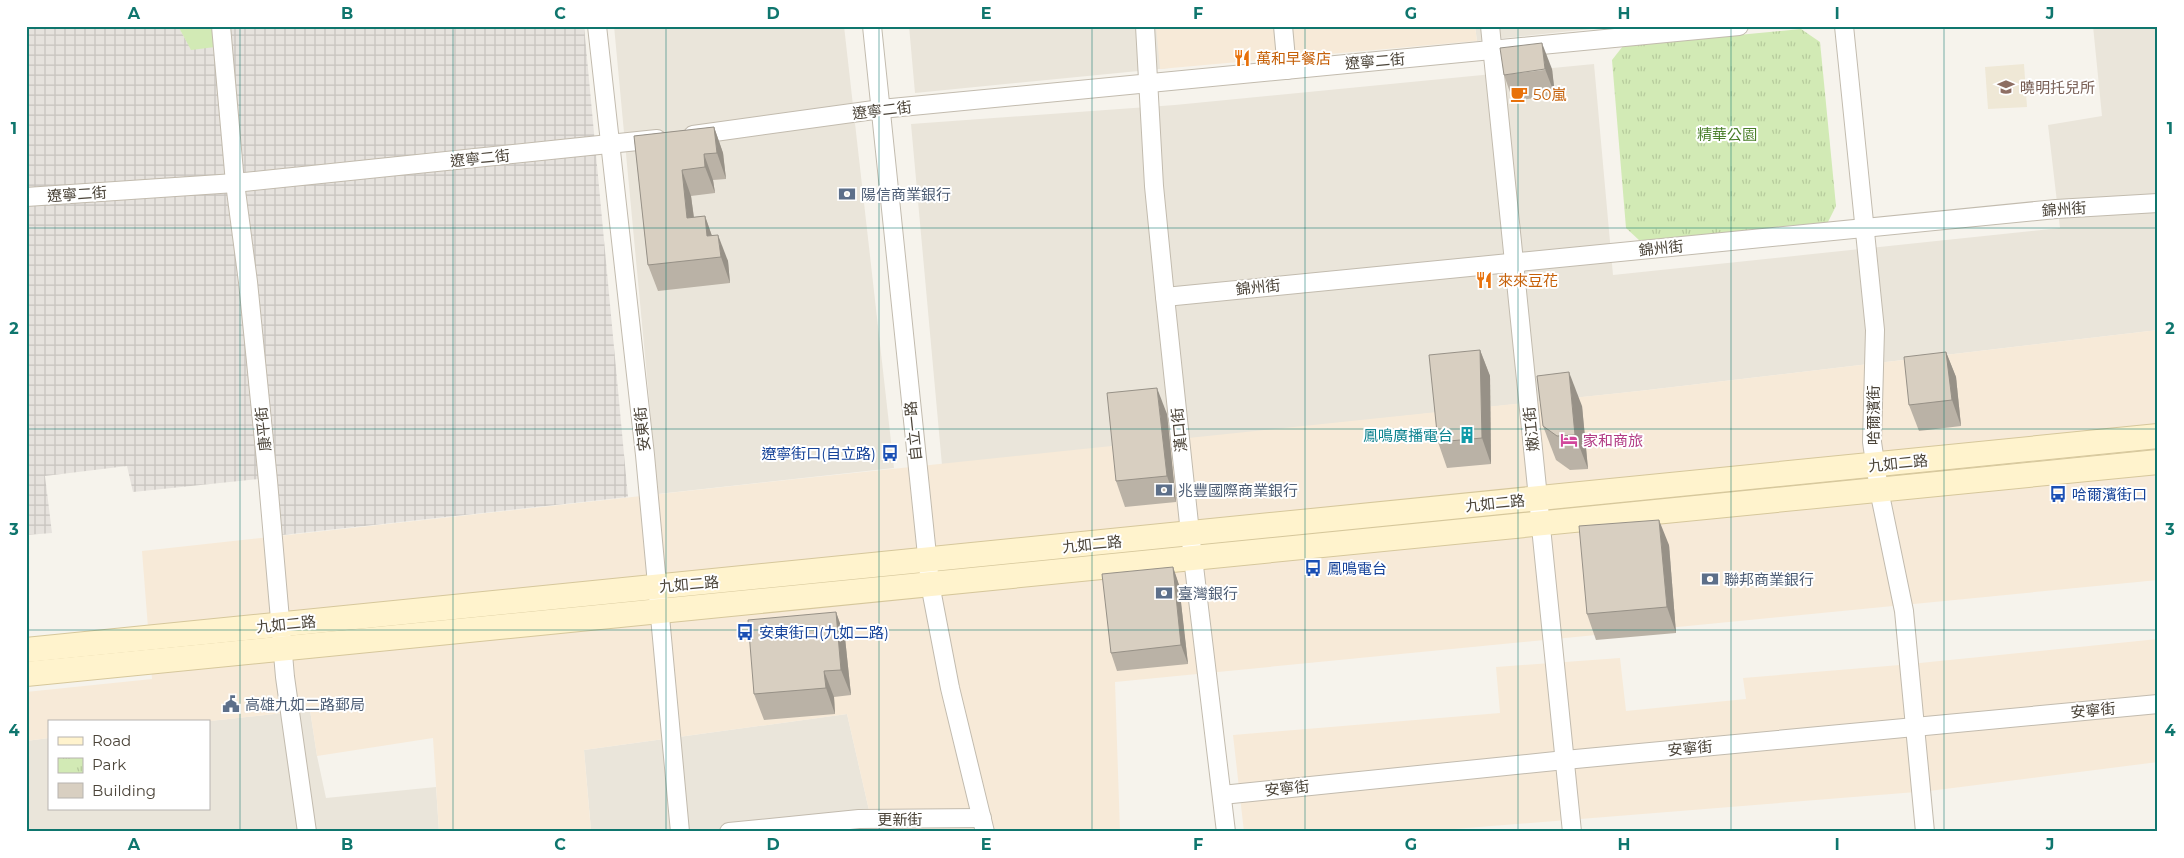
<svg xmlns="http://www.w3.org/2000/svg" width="2184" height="858" viewBox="0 0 2184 858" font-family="Montserrat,'Noto Sans TC',sans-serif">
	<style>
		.residential { fill: #eae5da }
		.commercial { fill: #f7ead8 }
		.industrial { fill: url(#industrial-grid) }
		.education { fill: #efe8d6 }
		.green { fill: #d2eab5 }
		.park { fill: url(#park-tufts) }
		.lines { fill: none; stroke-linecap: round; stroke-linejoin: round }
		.street-casing { stroke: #c2bbae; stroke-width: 20 }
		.secondary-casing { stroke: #d6c79b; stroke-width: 26 }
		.street { stroke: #fff; stroke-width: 18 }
		.secondary { stroke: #fff3cd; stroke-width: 24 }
		.wall { fill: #bab2a6 }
		.shaded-wall { fill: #979187 }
		.building { fill: #d8cfc1; stroke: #979187 }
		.grid { fill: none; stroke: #0f766e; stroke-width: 1; stroke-opacity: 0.55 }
		.labels { text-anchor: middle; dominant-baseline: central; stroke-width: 4; stroke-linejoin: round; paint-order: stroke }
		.food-label { font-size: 15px; fill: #c56008; stroke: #fff; text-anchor: start }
		.street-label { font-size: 15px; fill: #4b4439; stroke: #fff }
		.education-label { font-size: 15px; fill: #785e54; stroke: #fff; text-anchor: start }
		.park-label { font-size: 15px; fill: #4a7f2a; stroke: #fff }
		.service-label { font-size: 15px; fill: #4e5e75; stroke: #fff; text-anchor: start }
		.culture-label { font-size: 15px; fill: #0d838f; stroke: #fff; text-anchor: end }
		.hotel-label { font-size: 15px; fill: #b23c85; stroke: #fff; text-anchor: start }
		.transit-label { font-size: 15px; fill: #164399; stroke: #fff; text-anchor: start }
		.neatline { fill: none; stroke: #0f766e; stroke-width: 2 }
		.grid-label { font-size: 16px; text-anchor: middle; font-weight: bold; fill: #0f766e }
	</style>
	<defs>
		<pattern id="industrial-grid" width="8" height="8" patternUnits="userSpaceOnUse" patternTransform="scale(1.25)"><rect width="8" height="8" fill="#e6e2dd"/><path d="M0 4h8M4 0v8" fill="none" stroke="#c7c3be"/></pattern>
		<pattern id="park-tufts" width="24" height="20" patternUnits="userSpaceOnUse" patternTransform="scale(1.25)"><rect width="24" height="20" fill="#d2eab5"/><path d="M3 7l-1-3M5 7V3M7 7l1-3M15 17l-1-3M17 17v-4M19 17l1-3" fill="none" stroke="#b6ca9c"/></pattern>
	</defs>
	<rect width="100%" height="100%" fill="#f6f3ec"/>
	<!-- residential -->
	<g class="residential">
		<polygon points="614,26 844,26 894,468 658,494"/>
		<polygon points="909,26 1163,26 1169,68 915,93"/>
		<polygon points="1475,26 1620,26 1477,41"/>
		<polygon points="2093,26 2158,26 2158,330 1639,391 942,465 911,124 1175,105 1594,64 1613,275 2060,228 2048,125 2102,116"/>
		<polygon points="310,710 317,756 326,798 436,787 439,832 26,832 26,741 49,738 49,809 209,809 209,722 201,722"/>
		<polygon points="847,714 874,832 581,832 591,830 584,750"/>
	</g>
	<!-- commercial -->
	<g class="commercial">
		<polygon points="1156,26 1475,26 1477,41 1160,69"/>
		<polygon points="2158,330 2158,580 1115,682 1120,832 874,832 847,714 584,750 591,831 581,832 439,832 433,738 317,756 310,710 201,722 49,722 49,738 26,741 26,692 152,679 142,551 787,480 1639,391"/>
		<polygon points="2158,639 2158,762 1929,791 1417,832 1244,832 1233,735 1500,713 1496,667 1620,658 1626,711 1746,699 1743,678 1900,665"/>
	</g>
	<!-- industrial -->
	<polygon class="industrial" points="26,26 178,26 191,49 213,26 584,26 628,497 264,537 259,479 133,492 127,466 45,476 52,533 26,535"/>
	<!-- education -->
	<polygon class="education" points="2024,64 2027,107 1988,109 1985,67"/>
	<!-- green -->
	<polygon class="green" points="178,26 213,26 215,47 191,50"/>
	<!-- park -->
	<polygon class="park" points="1801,29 1820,42 1836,206 1828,222 1640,241 1626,228 1612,60 1623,46"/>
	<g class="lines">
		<!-- street casing -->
		<g class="street-casing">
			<g id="street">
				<polyline points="221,26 235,183 248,282 268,481 285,677 307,832"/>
				<polyline points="597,26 645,455 680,832"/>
				<polyline points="872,26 930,584 950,688 985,832"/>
				<polyline points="1145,26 1154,186 1165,297 1190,533 1226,832"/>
				<polyline points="1283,26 1287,70"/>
				<polyline points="1490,26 1572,832"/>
				<polyline points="1844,26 1875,330 1872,442 1879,490 1904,611 1925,832"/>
				<polyline points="693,135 881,109 1739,26"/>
				<polyline points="26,197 235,183 657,139"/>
				<polyline points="1165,297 2056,209 2158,203"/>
				<polyline points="1222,795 1565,760 2158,704"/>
				<polyline points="729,832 859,819 982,818"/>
			</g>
		</g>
		<!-- secondary casing -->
		<g class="secondary-casing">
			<g id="secondary">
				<polyline points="26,650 2158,436"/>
				<polyline points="26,674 2158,462"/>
			</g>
		</g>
		<!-- street -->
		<use href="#street" class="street"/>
		<!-- secondary -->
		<use href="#secondary" class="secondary"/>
	</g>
	<!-- wall -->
	<g class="wall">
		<polygon points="1552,69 1555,95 1513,101 1504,75"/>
		<polygon points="714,127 723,153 726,179 713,180 715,193 691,196 694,217 705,216 712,236 728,261 730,283 658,291 648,265 634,136"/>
		<polygon points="1480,350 1490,376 1491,464 1447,468 1438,442"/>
		<polygon points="1946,352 1956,377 1961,426 1919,431 1909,405"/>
		<polygon points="1582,406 1588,469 1570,470 1556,460 1543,426"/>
		<polygon points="1167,414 1176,502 1125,507 1116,481"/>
		<polygon points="1669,545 1676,633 1596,640 1587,614"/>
		<polygon points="1173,567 1179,585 1188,664 1117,671 1111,653"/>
		<polygon points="836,612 845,638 851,695 834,697 835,714 764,720 754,694"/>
	</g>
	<!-- shaded-wall -->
	<g class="shaded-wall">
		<polygon points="1542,43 1552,69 1555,95 1545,69"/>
		<polygon points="714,127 723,153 726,179 717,153"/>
		<polygon points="704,154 713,180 715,193 705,167"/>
		<polygon points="682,170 691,196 697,243 687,218"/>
		<polygon points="705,216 714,242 707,236"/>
		<polygon points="718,235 728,261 730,283 721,257"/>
		<polygon points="1480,350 1490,376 1491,464 1482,438"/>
		<polygon points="1946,352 1956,377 1961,426 1952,400"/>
		<polygon points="1569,372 1582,406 1588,469 1575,435"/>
		<polygon points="1157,388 1167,414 1176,502 1167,476"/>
		<polygon points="1659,520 1669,545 1676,633 1667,607"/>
		<polygon points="1173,567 1179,585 1188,664 1181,645"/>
		<polygon points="836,612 845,638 851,695 841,670"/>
		<polygon points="824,671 834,697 835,714 826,688"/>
	</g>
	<!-- building -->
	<g class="building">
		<polygon points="1542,43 1545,69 1504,75 1500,48"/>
		<polygon points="714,127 717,153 704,154 705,167 682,170 687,218 705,216 707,236 718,235 721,257 648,265 634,136"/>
		<polygon points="1480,350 1482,438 1438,442 1429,355"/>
		<polygon points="1946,352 1952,400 1909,405 1904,357"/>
		<polygon points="1569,372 1575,435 1557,436 1543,426 1537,376"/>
		<polygon points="1157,388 1167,476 1116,481 1107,393"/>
		<polygon points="1659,520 1667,607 1587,614 1579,526"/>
		<polygon points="1173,567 1181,645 1111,653 1102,574"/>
		<polygon points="836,612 841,670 824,671 826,688 754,694 748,620"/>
	</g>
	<!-- grid -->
	<path class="grid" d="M240 26V832M453 26V832M666 26V832M879 26V832M1092 26V832M1305 26V832M1518 26V832M1731 26V832M1944 26V832M26 228H2158M26 429H2158M26 630H2158"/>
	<!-- icons -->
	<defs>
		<g id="restaurant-bare" transform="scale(1.35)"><path d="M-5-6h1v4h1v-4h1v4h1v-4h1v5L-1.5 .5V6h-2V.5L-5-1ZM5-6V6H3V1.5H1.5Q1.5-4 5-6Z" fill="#e8710a" stroke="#fff" stroke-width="2.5" paint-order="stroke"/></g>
		<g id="school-bare" transform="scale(1.35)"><path d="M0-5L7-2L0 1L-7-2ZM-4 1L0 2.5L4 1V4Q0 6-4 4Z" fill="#8d6e63" stroke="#fff" stroke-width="2.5" paint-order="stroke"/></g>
		<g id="cafe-bare" transform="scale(1.35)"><path d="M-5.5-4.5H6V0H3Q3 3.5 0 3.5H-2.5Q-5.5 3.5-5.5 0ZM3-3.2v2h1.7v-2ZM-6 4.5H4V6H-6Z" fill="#e8710a" stroke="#fff" stroke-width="2.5" paint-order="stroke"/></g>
		<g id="bank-bare" transform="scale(1.35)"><path d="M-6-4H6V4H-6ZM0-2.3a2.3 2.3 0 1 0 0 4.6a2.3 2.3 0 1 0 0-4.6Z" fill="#5c6f8a" stroke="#fff" stroke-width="2.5" paint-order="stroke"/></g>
		<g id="building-bare" transform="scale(1.35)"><path d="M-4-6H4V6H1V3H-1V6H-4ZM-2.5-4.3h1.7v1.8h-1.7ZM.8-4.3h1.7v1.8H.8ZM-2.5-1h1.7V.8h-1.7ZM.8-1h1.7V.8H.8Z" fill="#0f9aa8" stroke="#fff" stroke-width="2.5" paint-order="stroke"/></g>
		<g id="hotel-bare" transform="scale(1.35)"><path d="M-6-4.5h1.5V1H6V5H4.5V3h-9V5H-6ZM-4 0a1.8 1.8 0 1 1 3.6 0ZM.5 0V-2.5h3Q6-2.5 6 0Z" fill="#d1479c" stroke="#fff" stroke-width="2.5" paint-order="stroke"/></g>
		<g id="bus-bare" transform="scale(1.35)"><path d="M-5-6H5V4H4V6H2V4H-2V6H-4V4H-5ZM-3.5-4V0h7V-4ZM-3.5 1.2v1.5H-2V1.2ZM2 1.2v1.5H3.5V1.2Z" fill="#1a4fb4" stroke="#fff" stroke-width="2.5" paint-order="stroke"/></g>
		<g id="civic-bare" transform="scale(1.35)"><path d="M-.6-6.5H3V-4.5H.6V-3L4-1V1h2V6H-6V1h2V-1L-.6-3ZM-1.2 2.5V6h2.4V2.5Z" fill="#5c6f8a" stroke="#fff" stroke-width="2.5" paint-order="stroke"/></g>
	</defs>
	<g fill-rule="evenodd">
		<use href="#restaurant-bare" x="1242" y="58"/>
		<use href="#school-bare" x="2006" y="87"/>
		<use href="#cafe-bare" x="1519" y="94"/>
		<use href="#bank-bare" x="847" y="194"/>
		<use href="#restaurant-bare" x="1484" y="280"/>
		<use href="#building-bare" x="1467" y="435"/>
		<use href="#hotel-bare" x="1569" y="440"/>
		<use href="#bus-bare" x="890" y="453"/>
		<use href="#bank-bare" x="1164" y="490"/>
		<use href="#bus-bare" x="2058" y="494"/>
		<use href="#bus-bare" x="1313" y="568"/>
		<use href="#bank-bare" x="1710" y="579"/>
		<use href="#bank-bare" x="1164" y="593"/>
		<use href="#bus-bare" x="745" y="632"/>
		<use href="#civic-bare" x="231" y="704"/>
	</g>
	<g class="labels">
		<!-- food labels -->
		<g class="food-label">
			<text x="1256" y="58">萬和早餐店</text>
			<text x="1533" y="94">50嵐</text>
			<text x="1498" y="280">來來豆花</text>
		</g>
		<!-- street labels -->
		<g class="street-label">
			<text transform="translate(1375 61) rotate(-5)">遼寧二街</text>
			<text transform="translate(882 110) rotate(-7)">遼寧二街</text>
			<text transform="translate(480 158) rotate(-6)">遼寧二街</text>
			<text transform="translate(77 194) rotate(-4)">遼寧二街</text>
			<text transform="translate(2064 209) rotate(-4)">錦州街</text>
			<text transform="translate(1661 248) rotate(-6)">錦州街</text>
			<text transform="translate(1258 287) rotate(-6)">錦州街</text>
			<text transform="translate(1873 415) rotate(-90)">哈爾濱街</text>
			<text transform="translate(263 429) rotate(-96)">康平街</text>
			<text transform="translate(642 429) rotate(-96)">安東街</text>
			<text transform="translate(1531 429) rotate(-96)">嫩江街</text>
			<text transform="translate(1179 430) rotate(-96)">漢口街</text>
			<text transform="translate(913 431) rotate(-96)">自立一路</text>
			<text transform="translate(1898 463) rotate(-6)">九如二路</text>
			<text transform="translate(1495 503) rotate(-6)">九如二路</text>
			<text transform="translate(1092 544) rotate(-6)">九如二路</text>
			<text transform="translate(689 584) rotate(-5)">九如二路</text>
			<text transform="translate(286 624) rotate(-6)">九如二路</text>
			<text transform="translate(2093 710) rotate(-5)">安寧街</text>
			<text transform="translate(1690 748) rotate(-5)">安寧街</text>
			<text transform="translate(1287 788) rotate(-6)">安寧街</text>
			<text x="900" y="819">更新街</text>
		</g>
		<!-- education labels -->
		<g class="education-label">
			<text x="2020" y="87">曉明托兒所</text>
		</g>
		<!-- park labels -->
		<g class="park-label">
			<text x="1727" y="134">精華公園</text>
		</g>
		<!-- service labels -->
		<g class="service-label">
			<text x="861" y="194">陽信商業銀行</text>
			<text x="1178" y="490">兆豐國際商業銀行</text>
			<text x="1724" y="579">聯邦商業銀行</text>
			<text x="1178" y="593">臺灣銀行</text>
			<text x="245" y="704">高雄九如二路郵局</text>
		</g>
		<!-- culture labels -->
		<g class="culture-label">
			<text x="1453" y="435">鳳鳴廣播電台</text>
		</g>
		<!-- hotel labels -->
		<g class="hotel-label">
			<text x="1583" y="440">家和商旅</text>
		</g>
		<!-- transit labels -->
		<g class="transit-label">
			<text x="876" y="453" text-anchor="end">遼寧街口(自立路)</text>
			<text x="2072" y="494">哈爾濱街口</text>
			<text x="1327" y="568">鳳鳴電台</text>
			<text x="759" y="632">安東街口(九如二路)</text>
		</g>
	</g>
	<!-- border -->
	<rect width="2184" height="858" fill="none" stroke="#ffffff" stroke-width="55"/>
	<!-- legend -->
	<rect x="48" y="720" width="162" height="90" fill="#ffffff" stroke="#b7b4b0"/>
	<rect x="58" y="737" width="25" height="8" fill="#fff3cd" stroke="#b7b4b0"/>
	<text x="92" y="746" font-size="15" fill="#4b4439">Road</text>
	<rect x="58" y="758" width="25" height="15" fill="url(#park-tufts)" stroke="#b7b4b0"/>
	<text x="92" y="770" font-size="15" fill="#4b4439">Park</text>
	<rect x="58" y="783" width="25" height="15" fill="#d8cfc1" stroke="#b7b4b0"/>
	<text x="92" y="796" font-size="15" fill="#4b4439">Building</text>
	<rect x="28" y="28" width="2128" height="802" class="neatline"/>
	<g class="grid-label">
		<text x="134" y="19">A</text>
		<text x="347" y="19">B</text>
		<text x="560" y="19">C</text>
		<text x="773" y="19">D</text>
		<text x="986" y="19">E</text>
		<text x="1198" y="19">F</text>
		<text x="1411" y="19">G</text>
		<text x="1624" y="19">H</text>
		<text x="1837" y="19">I</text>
		<text x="2050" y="19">J</text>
		<text x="14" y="134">1</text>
		<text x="2170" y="134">1</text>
		<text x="14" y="334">2</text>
		<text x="2170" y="334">2</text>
		<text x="14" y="535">3</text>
		<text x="2170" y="535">3</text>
		<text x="14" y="736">4</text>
		<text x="2170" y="736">4</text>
		<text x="134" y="850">A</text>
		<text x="347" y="850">B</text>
		<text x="560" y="850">C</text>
		<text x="773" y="850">D</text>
		<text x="986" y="850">E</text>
		<text x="1198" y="850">F</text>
		<text x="1411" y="850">G</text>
		<text x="1624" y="850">H</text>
		<text x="1837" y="850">I</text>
		<text x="2050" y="850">J</text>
	</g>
</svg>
